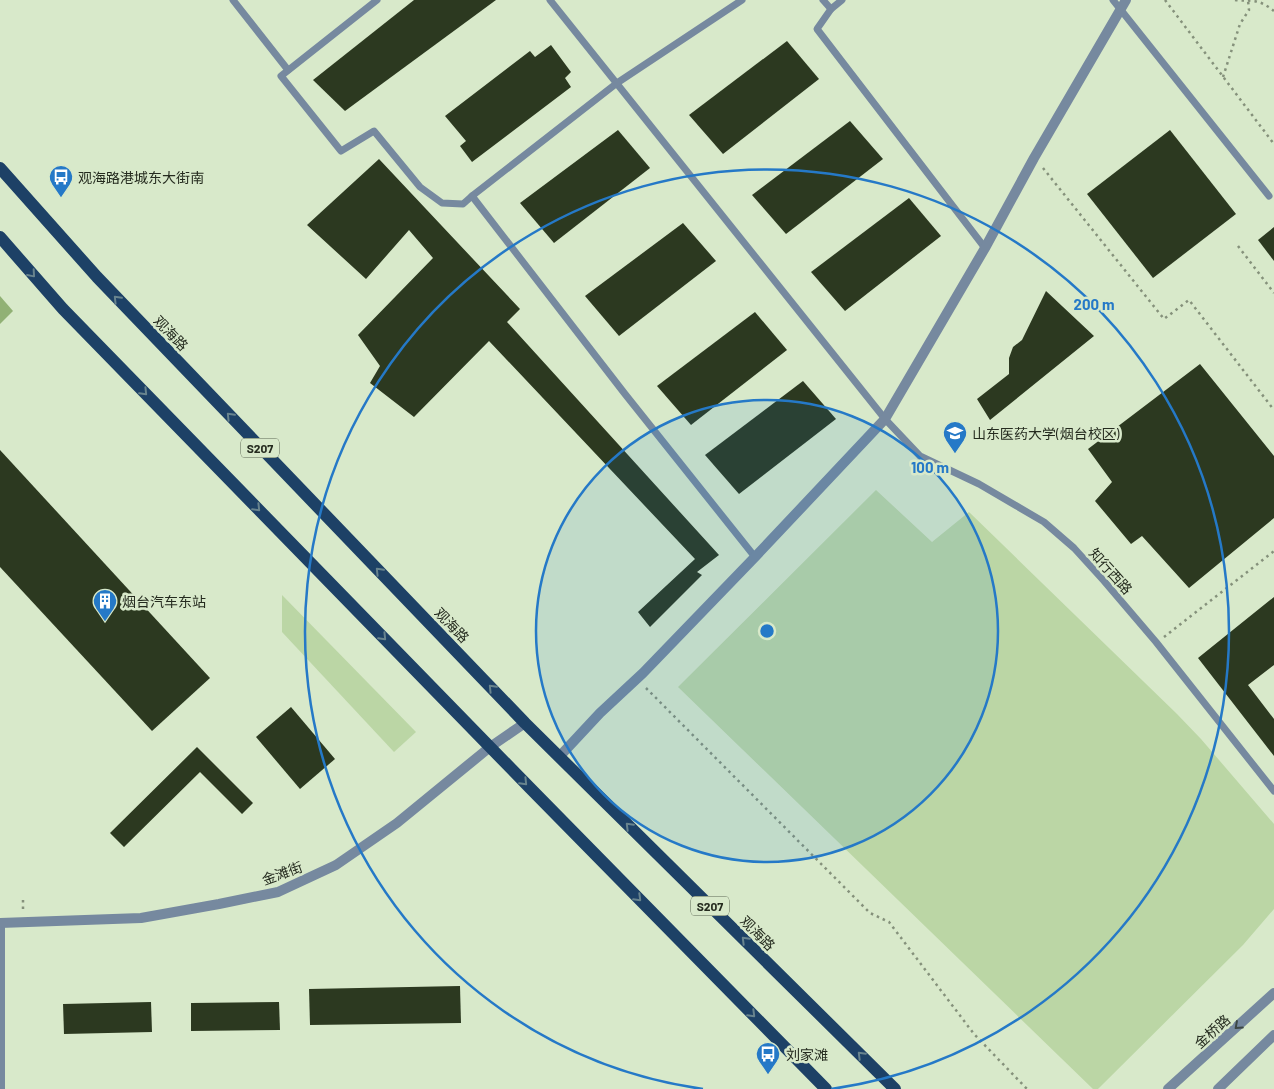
<svg xmlns="http://www.w3.org/2000/svg" width="1274" height="1089" viewBox="0 0 1274 1089" font-family="Barlow,'Noto Sans SC',sans-serif">
	<style>
		.green { fill: #bbd6a5 }
		.forest { fill: #91b175 }
		.building { fill: #2c3920 }
		.lines { fill: none; stroke-linecap: round; stroke-linejoin: round }
		.path { stroke: #85917b; stroke-width: 2.5; stroke-dasharray: 2.5 4; stroke-linecap: butt }
		.service { stroke: #76899f; stroke-width: 7 }
		.minor { stroke: #76899f; stroke-width: 10 }
		.tertiary { stroke: #76899f; stroke-width: 10 }
		.primary { stroke: #1d4166; stroke-width: 12 }
		.oneway { stroke: #68848e }
		.oneway2 { stroke: #3d4745 }
		.ring { fill: none; stroke: #2579c7; stroke-width: 2.5 }
		.labels { text-anchor: middle; dominant-baseline: central; stroke-width: 5; stroke-linejoin: round; paint-order: stroke }
		.shield { fill: #d8e9ca; stroke: #5b6452; stroke-width: 1 }
		.shield-label { font-size: 12px; font-weight: bold; fill: #252b1f }
		.poi-label { font-size: 14px; fill: #252b1f; stroke: #d8e9ca; text-anchor: start }
		.street-label { font-size: 14px; fill: #252b1f; stroke: #d8e9ca }
		.centre { fill: #2579c7; stroke: #d8e9ca; stroke-width: 2.5 }
		.ring-label { font-size: 15px; text-anchor: middle; font-weight: bold; fill: #2579c7; stroke: #d8e9ca; stroke-width: 5; stroke-linejoin: round; paint-order: stroke }
	</style>
	<rect width="100%" height="100%" fill="#d8e9ca"/>
	<!-- green -->
	<g class="green">
		<polygon points="876,490 932,542 969,512 1177,714 1201,739 1274,824 1274,909 1243,945 1098,1089 1093,1089 678,687"/>
		<polygon points="282,595 416,732 394,752 282,632"/>
	</g>
	<!-- forest -->
	<polygon class="forest" points="0,296 13,311 0,324"/>
	<!-- building -->
	<g class="building">
		<polygon points="414,0 496,0 345,111 313,80"/>
		<polygon points="787,41 819,79 723,154 689,115"/>
		<polygon points="551,45 571,72 565,78 571,87 472,162 460,146 466,141 445,116 530,51 535,57"/>
		<polygon points="850,121 883,159 786,234 752,195"/>
		<polygon points="618,130 650,168 554,243 520,203"/>
		<polygon points="1170,130 1236,214 1153,278 1087,194"/>
		<polygon points="379,159 520,309 507,322 719,555 697,572 702,575 650,627 638,612 695,559 489,341 414,417 370,383 380,366 358,335 433,258 409,230 366,279 307,225"/>
		<polygon points="909,198 941,236 845,311 811,272"/>
		<polygon points="683,223 716,261 619,336 585,296"/>
		<polygon points="1274,227 1274,261 1258,240"/>
		<polygon points="1046,291 1094,336 990,420 977,399 1009,374 1009,358 1013,347 1022,340"/>
		<polygon points="755,312 787,350 691,425 657,386"/>
		<polygon points="1200,364 1274,456 1274,518 1189,588 1142,536 1131,544 1095,501 1112,482 1088,449"/>
		<polygon points="803,381 836,419 739,494 705,455"/>
		<polygon points="0,450 210,678 152,731 0,567"/>
		<polygon points="1274,597 1274,665 1248,685 1274,719 1274,756 1198,658"/>
		<polygon points="291,707 335,759 300,789 256,737"/>
		<polygon points="197,747 253,803 242,814 200,772 124,847 110,833"/>
		<polygon points="460,986 461,1023 310,1025 309,989"/>
		<polygon points="151,1002 152,1032 64,1034 63,1004"/>
		<polygon points="279,1002 280,1030 191,1031 191,1003"/>
	</g>
	<g class="lines">
		<!-- path -->
		<g class="path">
			<polyline points="1165,0 1274,144"/>
			<path d="M1235 0C1241 1 1246 0 1252 1 1260 1 1268 6 1274 11"/>
			<polyline points="1223,77 1240,24 1249,10 1248,0"/>
			<polyline points="1043,168 1164,319 1189,300 1274,410"/>
			<polyline points="1238,246 1274,293"/>
			<polyline points="1164,637 1274,551"/>
			<polyline points="646,688 870,913 889,922 974,1034 1027,1089"/>
			<polyline points="23,909 23,896"/>
		</g>
		<!-- service -->
		<g class="service">
			<polyline points="233,0 288,70"/>
			<polyline points="377,0 281,76 341,151 374,131 420,187 442,203 463,204 472,196"/>
			<polyline points="550,0 885,419 920,456 979,484 1044,522 1074,548 1104,581 1156,642 1274,791"/>
			<polyline points="742,0 617,83 472,196 625,394 755,557"/>
			<polyline points="823,0 831,9 842,0"/>
			<polyline points="1113,0 1269,196"/>
			<polyline points="831,9 817,29 985,248"/>
		</g>
		<!-- minor -->
		<g class="minor">
			<polyline points="559,757 600,713 643,673 755,557 885,419 985,248 1034,158 1126,0"/>
			<polyline points="0,1089 0,923"/>
		</g>
		<!-- tertiary -->
		<g class="tertiary">
			<polyline points="0,923 141,918 219,904 278,892 336,865 397,823 490,747 525,723"/>
			<polyline points="1168,1089 1274,993"/>
			<polyline points="1218,1089 1274,1035"/>
		</g>
		<!-- primary -->
		<g class="primary">
			<polyline points="0,168 97,277 525,723 895,1089"/>
			<polyline points="0,237 63,309 530,788 826,1089"/>
		</g>
	</g>
	<!-- one-way arrows -->
	<defs><path id="oneway-chevron" d="M-2-3.5L2.5 0L-2 3.5" fill="none" stroke-width="1.6" stroke-linecap="round" stroke-linejoin="round" transform="scale(1.25)"/></defs>
	<g class="oneway">
		<use href="#oneway-chevron" transform="translate(32 274) rotate(49)"/>
		<use href="#oneway-chevron" transform="translate(117 299) rotate(-134)"/>
		<use href="#oneway-chevron" transform="translate(144 392) rotate(46)"/>
		<use href="#oneway-chevron" transform="translate(230 416) rotate(-134)"/>
		<use href="#oneway-chevron" transform="translate(257 508) rotate(46)"/>
		<use href="#oneway-chevron" transform="translate(379 571) rotate(-134)"/>
		<use href="#oneway-chevron" transform="translate(383 637) rotate(46)"/>
		<use href="#oneway-chevron" transform="translate(492 688) rotate(-134)"/>
		<use href="#oneway-chevron" transform="translate(524 782) rotate(46)"/>
		<use href="#oneway-chevron" transform="translate(629 826) rotate(-135)"/>
		<use href="#oneway-chevron" transform="translate(638 898) rotate(45)"/>
		<use href="#oneway-chevron" transform="translate(745 940) rotate(-135)"/>
		<use href="#oneway-chevron" transform="translate(752 1014) rotate(45)"/>
		<use href="#oneway-chevron" transform="translate(861 1055) rotate(-135)"/>
	</g>
	<use class="oneway2" href="#oneway-chevron" transform="translate(1238 1026) rotate(138)"/>
	<!-- distance rings -->
	<circle cx="767" cy="631" r="231" fill="#2579c7" fill-opacity=".12"/>
	<g class="ring">
		<circle cx="767" cy="631" r="231"/>
		<path d="M703 1089A462 462 0 1 1 831 1089"/>
	</g>
	<!-- icons -->
	<defs>
		<g id="bus-pin" transform="scale(1.25)"><path d="M0 17L-7.5 6A9.5 9.5 0 1 1 7.5 6Z" fill="#2579c7" stroke="#d8e9ca"/><path d="M-5-6H5V4H4V6H2V4H-2V6H-4V4H-5ZM-3.5-4V0h7V-4ZM-3.5 1.2v1.5H-2V1.2ZM2 1.2v1.5H3.5V1.2Z" fill="#fff"/></g>
		<g id="university-pin" transform="scale(1.25)"><path d="M0 17L-7.5 6A9.5 9.5 0 1 1 7.5 6Z" fill="#2579c7" stroke="#d8e9ca"/><path d="M0-5L7-2L0 1L-7-2ZM-4 1L0 2.5L4 1V4Q0 6-4 4Z" fill="#fff"/></g>
		<g id="building-pin" transform="scale(1.25)"><path d="M0 17L-7.5 6A9.5 9.5 0 1 1 7.5 6Z" fill="#2579c7" stroke="#d8e9ca"/><path d="M-4-6H4V6H1V3H-1V6H-4ZM-2.5-4.3h1.7v1.8h-1.7ZM.8-4.3h1.7v1.8H.8ZM-2.5-1h1.7V.8h-1.7ZM.8-1h1.7V.8H.8Z" fill="#fff"/></g>
	</defs>
	<g fill-rule="evenodd">
		<use href="#bus-pin" x="61" y="177"/>
		<use href="#university-pin" x="955" y="433"/>
		<use href="#building-pin" x="105" y="601"/>
		<use href="#bus-pin" x="768" y="1054"/>
	</g>
	<g class="labels">
		<!-- shield labels -->
		<g class="shield">
			<rect x="241" y="438.5" width="38" height="19" rx="4"/>
			<rect x="691" y="896.5" width="38" height="19" rx="4"/>
		</g>
		<g class="shield-label">
			<text x="260" y="448">S207</text>
			<text x="710" y="906">S207</text>
		</g>
		<!-- poi labels -->
		<g class="poi-label">
			<text x="78" y="177">观海路港城东大街南</text>
			<text x="972" y="433">山东医药大学(烟台校区)</text>
			<text x="122" y="601">烟台汽车东站</text>
			<text x="786" y="1054">刘家滩</text>
		</g>
		<!-- street labels -->
		<g class="street-label">
			<text transform="translate(171 333) rotate(46)">观海路</text>
			<text transform="translate(1111 571) rotate(48)">知行西路</text>
			<text transform="translate(452 625) rotate(46)">观海路</text>
			<text transform="translate(282 873) rotate(-20)">金滩街</text>
			<text transform="translate(758 933) rotate(45)">观海路</text>
			<text transform="translate(1212 1031) rotate(-42)">金桥路</text>
		</g>
	</g>
	<circle cx="767" cy="631" r="8" class="centre"/>
	<g class="ring-label">
		<text x="1094" y="310">200 m</text>
		<text x="930" y="473">100 m</text>
	</g>
</svg>
